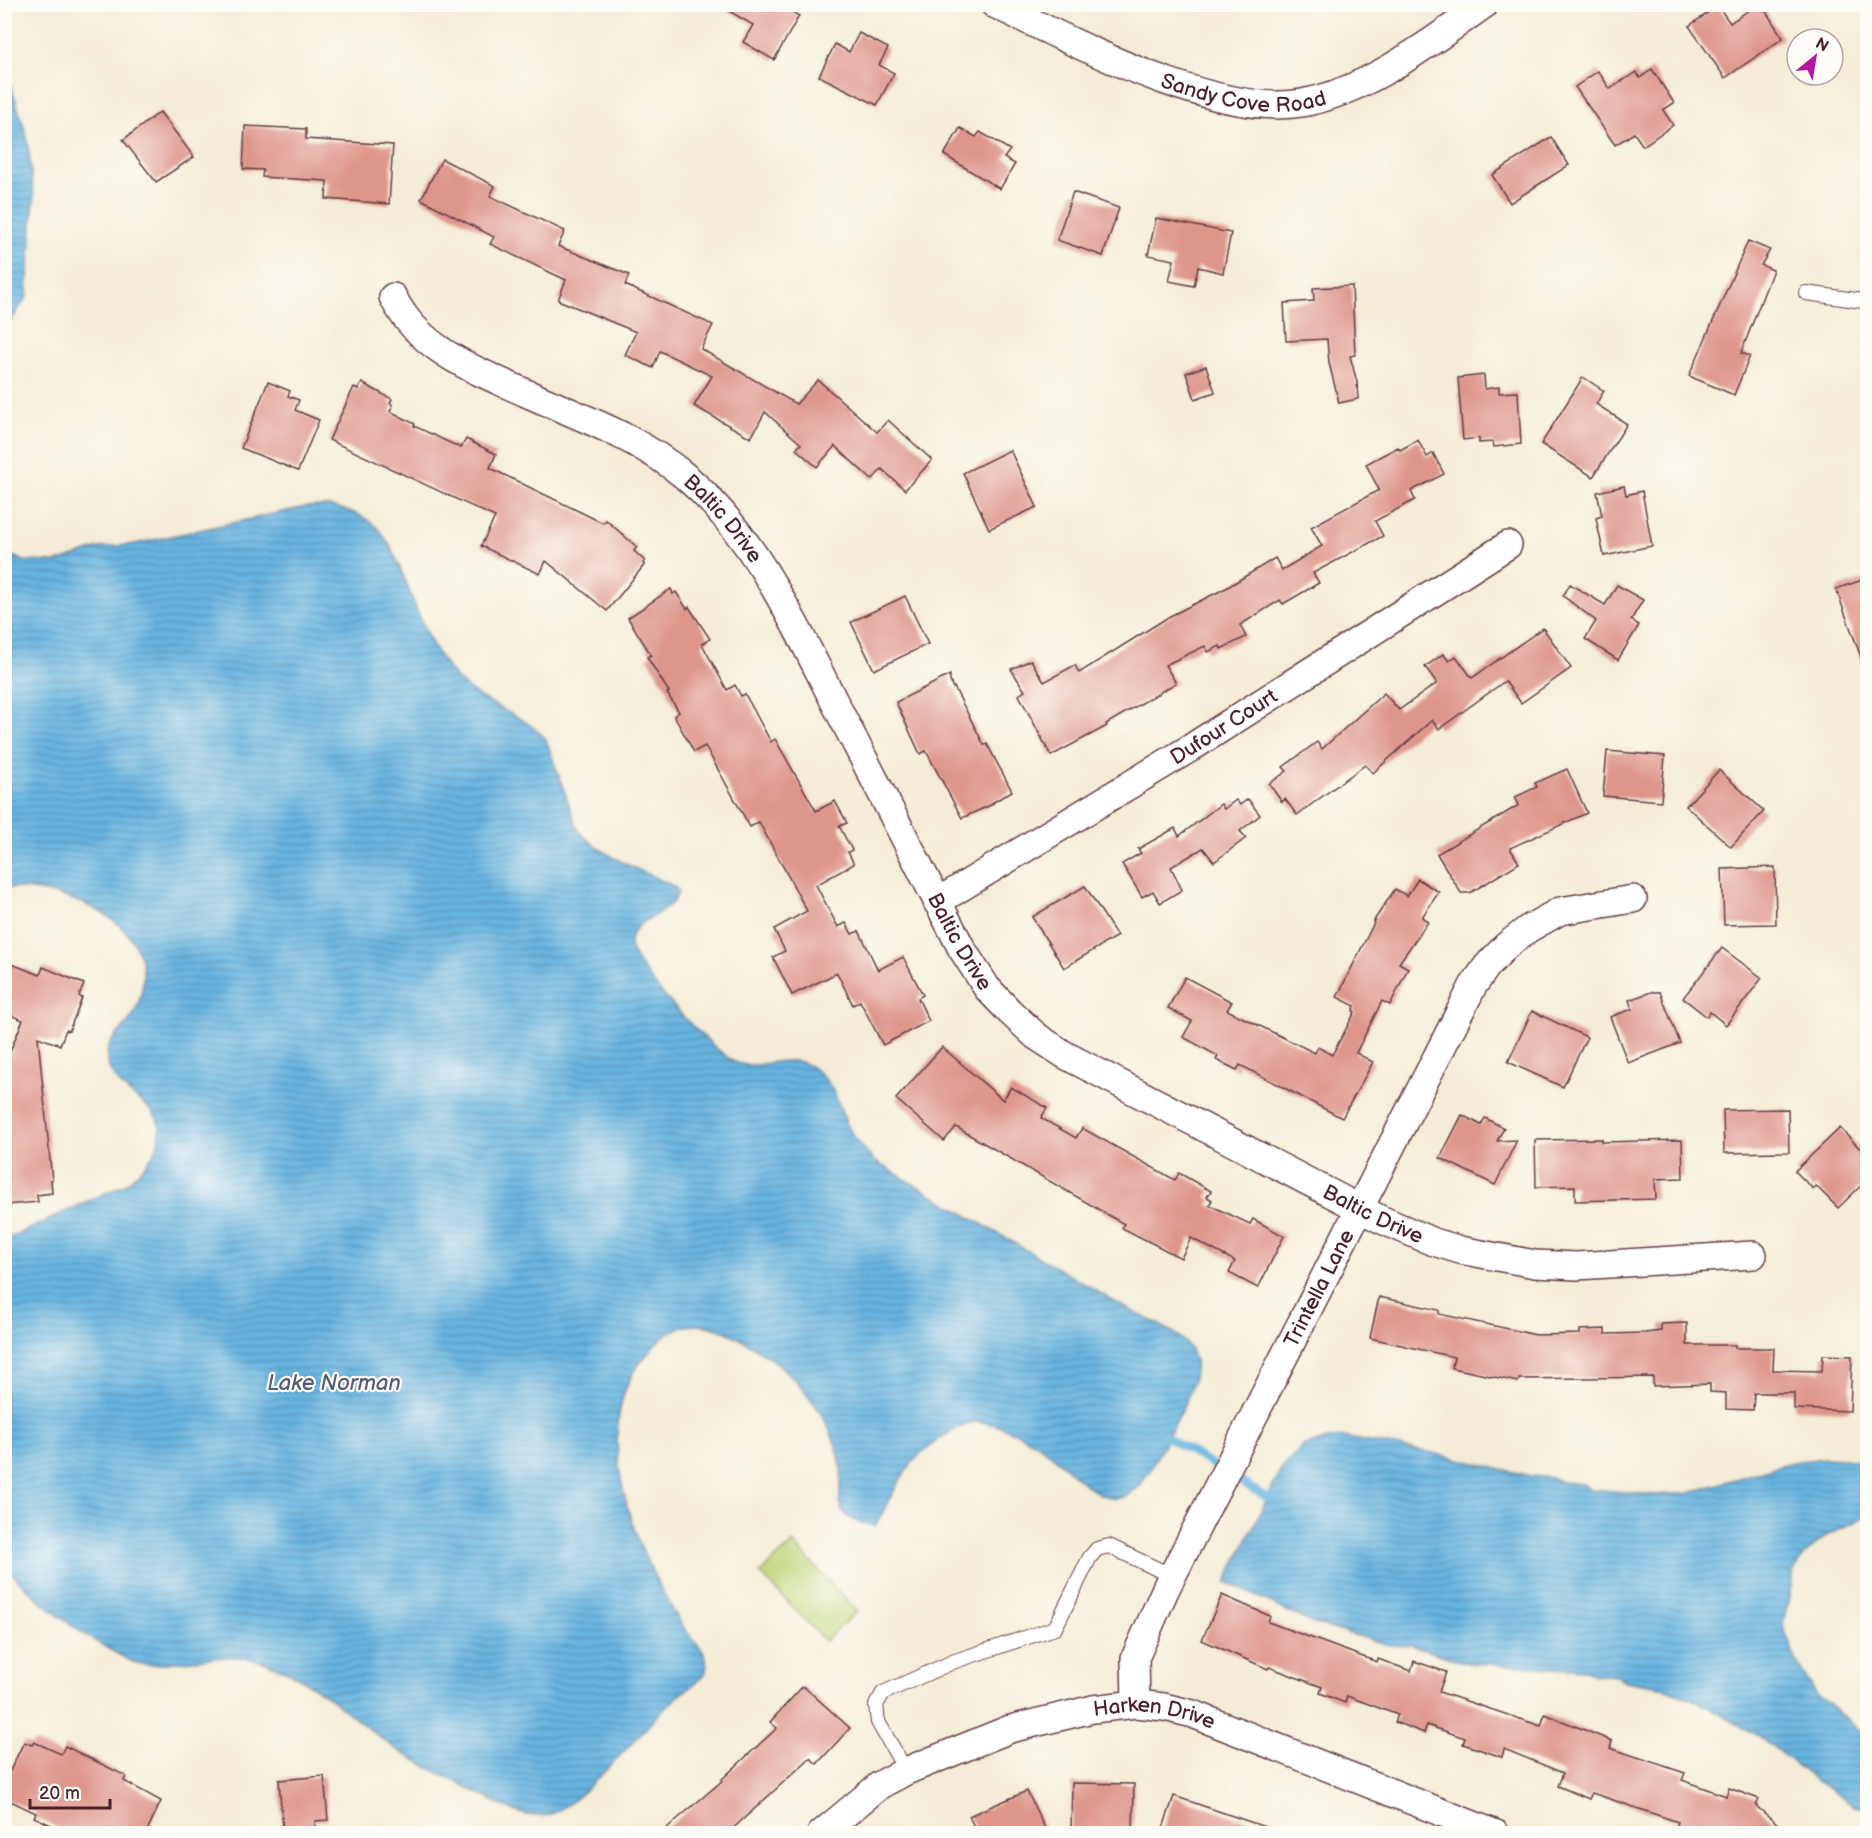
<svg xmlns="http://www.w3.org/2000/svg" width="1872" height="1838" viewBox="0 0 1872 1838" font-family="'Balsamiq Sans',sans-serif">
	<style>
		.garden { fill: #c0d67a; stroke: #857a52; stroke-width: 1.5 }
		.water { fill: url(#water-rules); stroke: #586a86; stroke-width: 1.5 }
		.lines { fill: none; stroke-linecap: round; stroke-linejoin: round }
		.stream { stroke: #66b4e0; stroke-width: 8 }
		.building { fill: #de968b }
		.service-casing { stroke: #643e45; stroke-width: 16 }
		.minor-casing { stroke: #643e45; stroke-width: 30 }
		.service { stroke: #fff; stroke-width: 14 }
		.minor { stroke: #fff; stroke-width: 27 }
		.labels { text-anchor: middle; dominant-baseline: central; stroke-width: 4.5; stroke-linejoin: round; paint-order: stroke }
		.street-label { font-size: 21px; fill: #4a1f2b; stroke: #fdfcf7 }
		.water-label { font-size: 22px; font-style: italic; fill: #555b73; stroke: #fdfcf7 }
	</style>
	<defs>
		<pattern id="water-rules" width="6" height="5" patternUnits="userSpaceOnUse" patternTransform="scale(1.5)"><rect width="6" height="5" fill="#66b4e0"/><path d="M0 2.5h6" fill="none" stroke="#5692b6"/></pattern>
	</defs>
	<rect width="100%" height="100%" fill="#fdfcf7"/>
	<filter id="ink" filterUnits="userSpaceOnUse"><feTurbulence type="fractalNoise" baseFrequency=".0167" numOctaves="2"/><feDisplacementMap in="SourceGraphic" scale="12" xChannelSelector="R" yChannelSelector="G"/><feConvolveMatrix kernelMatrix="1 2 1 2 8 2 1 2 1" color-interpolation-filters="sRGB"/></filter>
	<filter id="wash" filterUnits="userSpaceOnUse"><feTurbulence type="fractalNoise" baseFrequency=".008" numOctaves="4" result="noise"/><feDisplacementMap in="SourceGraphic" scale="24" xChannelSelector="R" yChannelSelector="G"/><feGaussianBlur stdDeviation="1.35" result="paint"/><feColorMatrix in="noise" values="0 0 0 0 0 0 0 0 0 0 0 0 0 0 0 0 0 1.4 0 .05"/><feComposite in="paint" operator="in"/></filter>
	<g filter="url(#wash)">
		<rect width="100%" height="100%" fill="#f4ecd6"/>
		<!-- garden -->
		<polygon class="garden" points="793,1543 857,1611 825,1641 760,1573"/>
		<!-- water -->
		<g class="water">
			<polygon points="5,67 27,137 34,198 27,297 5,329"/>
			<path d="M327 506C344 509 360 513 373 524 385 534 392 549 398 563 414 598 423 636 447 667 456 679 467 689 480 697 503 711 528 719 546 739L578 830C603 858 642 870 675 887L678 891C673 916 633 916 630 942 627 963 716 1055 737 1063 763 1072 789 1048 817 1071 838 1088 839 1112 852 1134 858 1145 867 1153 876 1162 954 1208 1032 1254 1110 1299 1131 1312 1154 1320 1174 1333 1184 1339 1194 1351 1195 1362 1199 1385 1170 1432 1159 1453 1151 1470 1135 1501 1112 1498 1091 1495 1066 1467 1050 1454 1032 1439 999 1422 976 1422 957 1423 920 1452 909 1467 896 1483 886 1508 875 1526 864 1524 845 1520 841 1508 837 1495 843 1480 841 1467 834 1423 803 1381 767 1356 743 1339 706 1315 675 1330 663 1335 654 1346 645 1357 594 1415 623 1513 654 1575 663 1593 673 1610 683 1627 690 1636 701 1645 705 1656 707 1661 707 1668 705 1674 695 1685 682 1692 671 1703 643 1727 576 1812 544 1816 520 1818 496 1803 476 1792 447 1777 416 1763 389 1744 355 1720 323 1689 286 1671 245 1651 218 1657 175 1662 165 1663 150 1666 139 1664 128 1661 117 1654 107 1648 68 1626 36 1599 5 1567V1240L127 1183C150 1163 179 1131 144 1104 129 1093 110 1080 107 1060 104 1039 129 1027 136 1010 170 923 72 890 5 887V553L24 561 57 562 99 548 135 544 305 507Z"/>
			<polygon points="1342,1437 1433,1453 1531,1476 1553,1478 1561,1482 1583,1484 1591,1489 1655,1495 1689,1493 1791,1462 1826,1458 1859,1460 1867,1465 1867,1516 1826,1536 1803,1556 1794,1572 1783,1625 1797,1663 1817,1695 1867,1737 1867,1809 1854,1806 1814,1779 1760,1737 1699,1702 1665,1688 1625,1681 1617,1676 1595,1675 1586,1670 1468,1663 1411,1646 1389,1645 1312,1623 1226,1582 1283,1466 1304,1445"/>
		</g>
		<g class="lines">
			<!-- stream -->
			<polyline class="stream" points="1158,1432 1268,1498 1277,1500"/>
		</g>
		<g id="blocks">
			<!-- building -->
			<g class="building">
				<polygon points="717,4 779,4 799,16 774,60 743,42 753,25"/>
				<polygon points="1758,4 1761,4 1783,38 1725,78 1689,26 1718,6 1730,23"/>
				<polygon points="859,33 888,48 879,65 894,73 877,105 819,76 835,44 849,52"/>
				<polygon points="1652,69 1674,103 1663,110 1673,125 1643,146 1634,133 1615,145 1575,87 1598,71 1610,89 1636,72 1640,78"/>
				<polygon points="160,112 194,157 156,182 123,140"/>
				<polygon points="245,126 306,129 306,139 393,145 389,204 326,199 327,181 262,177 263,170 243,169"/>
				<polygon points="960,128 976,137 980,132 1010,150 1004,158 1015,164 1000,189 944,155"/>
				<polygon points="1551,137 1569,165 1510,203 1492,175"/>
				<polygon points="442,159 495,186 490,196 565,231 558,246 629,275 625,285 713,325 701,349 796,404 818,380 877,432 888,420 932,460 905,490 882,469 872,480 835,446 817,467 796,449 801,444 765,412 751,438 694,406 712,376 660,351 653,368 625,355 636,332 558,300 566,280 490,244 494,237 421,199"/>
				<polygon points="1073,192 1119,208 1103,256 1057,240"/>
				<polygon points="1156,218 1231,233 1223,273 1198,267 1194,286 1169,281 1174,260 1148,255"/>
				<polygon points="1748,241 1770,250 1761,265 1773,270 1741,353 1750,356 1734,395 1689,376"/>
				<polygon points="1352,286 1355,355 1350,356 1357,382 1358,399 1339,403 1329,363 1327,339 1286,341 1284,303 1314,301 1313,288"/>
				<polygon points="1206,366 1215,392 1195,399 1186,373"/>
				<polygon points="1484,375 1485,389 1499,387 1499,393 1518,392 1521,444 1494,447 1493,442 1479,443 1479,438 1463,440 1458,378"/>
				<polygon points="1583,377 1604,391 1596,404 1627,424 1593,477 1541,444"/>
				<polygon points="268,382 290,391 288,396 299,400 295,410 319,420 298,471 241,448"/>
				<polygon points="362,383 392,399 390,403 393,405 390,411 415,424 414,426 461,448 466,439 496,454 490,468 603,523 606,520 637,547 634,551 645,561 643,563 645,564 607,611 546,561 540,574 481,546 495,517 329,440 354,387 358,389"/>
				<polygon points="1418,440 1427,457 1433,453 1444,474 1411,491 1415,500 1375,521 1383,536 1313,573 1319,583 1283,604 1280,600 1240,625 1246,637 1221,649 1220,646 1208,652 1205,646 1165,665 1176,683 1106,724 1107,726 1051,756 1019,695 1025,691 1011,669 1031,660 1044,682 1075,665 1079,673 1170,616 1226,588 1275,558 1282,570 1322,546 1311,527 1379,490 1366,464 1398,447 1400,450"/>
				<polygon points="1010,450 1037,507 989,529 963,473"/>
				<polygon points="1624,486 1626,495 1642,491 1652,546 1604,556 1596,518 1602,516 1597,492"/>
				<polygon points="1868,578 1868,668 1865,668 1836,589"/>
				<polygon points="1570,584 1605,605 1617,585 1643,600 1631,620 1639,625 1618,660 1585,639 1596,621 1563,596"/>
				<polygon points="671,589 673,594 676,592 687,609 689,607 710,639 702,644 727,690 735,685 741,696 745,694 771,742 775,739 816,811 835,801 847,823 839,826 852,850 848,852 854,864 816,885 838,927 846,923 852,934 859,931 878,970 903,957 923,995 918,998 929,1021 883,1045 860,1001 853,1005 837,973 792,995 773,957 785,951 774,929 807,911 759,822 750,827 705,746 694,752 674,716 679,712 667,693 669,692 647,657 651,655 628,618"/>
				<polygon points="905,596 928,644 874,670 851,622"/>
				<polygon points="1543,628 1571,668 1521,703 1505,681 1439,729 1432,720 1373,773 1365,765 1297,815 1285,799 1282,802 1269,784 1287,771 1283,767 1317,742 1322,749 1384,693 1399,710 1437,683 1425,667 1443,654 1449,661 1456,656 1472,678"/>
				<polygon points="950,675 950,681 953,688 954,687 984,745 987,744 1012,791 992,803 993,804 962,818 926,751 920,754 896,702"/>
				<polygon points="1607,751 1665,756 1661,801 1603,796"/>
				<polygon points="1567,769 1587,813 1510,848 1519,863 1470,893 1461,893 1437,854 1519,805 1515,797 1537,787 1535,783"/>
				<polygon points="1719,770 1764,811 1731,847 1686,806"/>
				<polygon points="1248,799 1260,815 1240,831 1246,838 1214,862 1203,848 1171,867 1182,890 1160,903 1153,891 1142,897 1122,864 1141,853 1138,849 1175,828 1179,836 1221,804 1224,809 1236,800 1240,805"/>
				<polygon points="1775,867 1776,924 1724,925 1722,869"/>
				<polygon points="1418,879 1439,892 1422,917 1428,922 1399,963 1408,968 1390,1005 1382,1001 1356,1053 1373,1062 1342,1118 1240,1065 1237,1070 1216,1060 1218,1056 1183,1037 1192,1021 1168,1008 1185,977 1232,1002 1227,1010 1315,1053 1318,1047 1332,1055 1355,1012 1353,1011 1355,1006 1337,997 1374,923 1373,922 1395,889 1407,896"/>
				<polygon points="1085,886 1117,936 1064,968 1032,917"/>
				<polygon points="1722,948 1762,978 1726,1025 1710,1012 1707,1017 1683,998"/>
				<polygon points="4,961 40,975 43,967 84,984 79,996 82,998 69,1031 66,1030 60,1045 38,1037 52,1180 51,1180 52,1193 37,1195 38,1202 6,1205 4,1190 4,1057 8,1056 23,1020 4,1013"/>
				<polygon points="1651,992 1660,992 1680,1043 1628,1063 1610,1017 1632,1009 1629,1000"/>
				<polygon points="1532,1011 1587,1037 1563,1087 1508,1062"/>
				<polygon points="942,1047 1003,1100 1011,1087 1047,1108 1041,1118 1076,1138 1082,1128 1175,1180 1179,1173 1211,1191 1207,1197 1212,1200 1209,1205 1250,1224 1253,1219 1284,1236 1258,1288 1229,1273 1235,1261 1191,1238 1181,1258 1122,1228 1124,1224 956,1127 944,1141 896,1099"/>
				<polygon points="1788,1109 1789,1152 1724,1153 1723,1110"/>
				<polygon points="1462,1115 1481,1125 1485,1118 1504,1128 1497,1141 1517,1140 1495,1185 1440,1158"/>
				<polygon points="1840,1128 1868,1157 1868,1179 1838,1208 1816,1186 1813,1189 1795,1171"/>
				<polygon points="1602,1139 1602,1142 1682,1140 1683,1178 1655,1179 1656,1199 1575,1201 1575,1186 1536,1187 1535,1140"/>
				<polygon points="1379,1297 1439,1310 1439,1314 1536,1335 1580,1334 1580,1330 1605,1329 1605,1334 1645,1333 1661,1331 1661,1324 1687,1323 1687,1345 1735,1345 1735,1348 1774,1348 1773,1370 1822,1371 1823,1355 1852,1356 1850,1411 1794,1409 1794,1393 1754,1393 1753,1410 1726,1409 1726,1393 1710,1392 1710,1384 1653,1386 1653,1377 1519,1379 1518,1382 1452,1368 1454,1357 1370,1338"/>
				<polygon points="1222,1595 1270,1616 1268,1622 1377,1662 1378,1659 1411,1671 1414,1661 1446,1672 1439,1692 1541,1726 1545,1714 1612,1741 1610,1748 1685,1773 1682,1780 1726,1796 1729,1788 1759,1799 1756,1806 1789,1833 1694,1833 1676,1827 1678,1822 1592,1793 1589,1799 1558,1786 1563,1773 1504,1749 1502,1757 1463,1744 1465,1738 1427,1725 1424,1733 1395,1722 1398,1715 1347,1696 1345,1703 1320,1693 1322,1687 1269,1667 1268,1669 1202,1640"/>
				<polygon points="803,1686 850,1728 817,1764 810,1758 728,1833 661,1833 722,1781 721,1780 777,1728 770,1722"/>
				<polygon points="24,1742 32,1745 34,1742 61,1754 65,1746 126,1776 124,1781 161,1801 146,1833 68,1833 34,1817 36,1813 4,1798 4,1783"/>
				<polygon points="324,1776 328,1820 315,1821 316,1833 283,1833 279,1780"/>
				<polygon points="1072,1783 1134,1784 1133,1831 1071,1830"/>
				<polygon points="1027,1791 1047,1833 977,1833 969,1816"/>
				<polygon points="1174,1796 1274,1830 1274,1833 1180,1833 1163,1828"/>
			</g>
		</g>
	</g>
	<g filter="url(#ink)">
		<use href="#blocks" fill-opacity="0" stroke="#643e45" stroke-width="1.5"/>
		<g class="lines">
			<!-- service casing -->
			<g class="service-casing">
				<g id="service">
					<polyline points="1806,293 1863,301 1868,304"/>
					<polyline points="906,1771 878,1722 876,1705 883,1693 955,1661 1055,1628 1090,1557 1097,1549 1109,1546 1172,1576"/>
				</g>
			</g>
			<!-- minor casing -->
			<g class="minor-casing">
				<g id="minor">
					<path id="s1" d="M994 4C1074 42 1215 118 1302 103 1368 91 1431 42 1485 4"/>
					<path id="s2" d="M393 297C419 350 475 370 526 393 580 417 640 438 686 477 757 538 795 625 837 707 879 788 920 869 962 949L987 988 1010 1012 1036 1036 1065 1055 1380 1219 1431 1241 1460 1250 1535 1264 1577 1266 1753 1255"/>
					<path id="s3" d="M937 902 1189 749 1508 545"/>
					<path id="s4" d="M1136 1704 1135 1658 1166 1588 1473 986 1487 966 1506 946 1528 929 1560 911 1633 899"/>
					<path id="s5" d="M821 1834 880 1785 906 1771 1010 1729 1093 1709 1136 1704 1164 1707 1193 1714 1496 1834"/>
				</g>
			</g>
			<!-- service -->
			<use href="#service" class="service"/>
			<!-- minor -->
			<use href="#minor" class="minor"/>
		</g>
	</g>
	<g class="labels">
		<!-- street labels -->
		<g class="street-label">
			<text stroke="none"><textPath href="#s1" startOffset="268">Sandy Cove Road</textPath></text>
			<text stroke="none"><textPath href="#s2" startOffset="405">Baltic Drive</textPath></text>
			<text stroke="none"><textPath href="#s3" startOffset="336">Dufour Court</textPath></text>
			<text stroke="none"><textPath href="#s2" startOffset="891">Baltic Drive</textPath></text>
			<text stroke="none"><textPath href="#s2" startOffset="1395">Baltic Drive</textPath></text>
			<text stroke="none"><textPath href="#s4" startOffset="459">Trintella Lane</textPath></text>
			<text stroke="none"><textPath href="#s5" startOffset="366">Harken Drive</textPath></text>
		</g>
		<!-- water labels -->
		<g class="water-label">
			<text x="334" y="1383">Lake Norman</text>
		</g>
	</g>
	<!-- margin -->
	<rect width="1872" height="1838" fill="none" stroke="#fdfcf7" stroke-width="24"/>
	<!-- north arrow -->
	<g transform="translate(1815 57) rotate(30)"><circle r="28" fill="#fdfcf7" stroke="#b5a4a5" stroke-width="1.5"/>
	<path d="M0-4.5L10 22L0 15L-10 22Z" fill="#b5179e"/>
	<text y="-9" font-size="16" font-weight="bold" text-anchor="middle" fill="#4a1f2b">N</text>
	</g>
	<!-- scale -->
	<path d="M30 1799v9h80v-9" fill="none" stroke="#4a1f2b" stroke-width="3"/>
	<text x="39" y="1799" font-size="18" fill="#4a1f2b" stroke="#fdfcf7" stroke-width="4.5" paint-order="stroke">20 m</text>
</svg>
